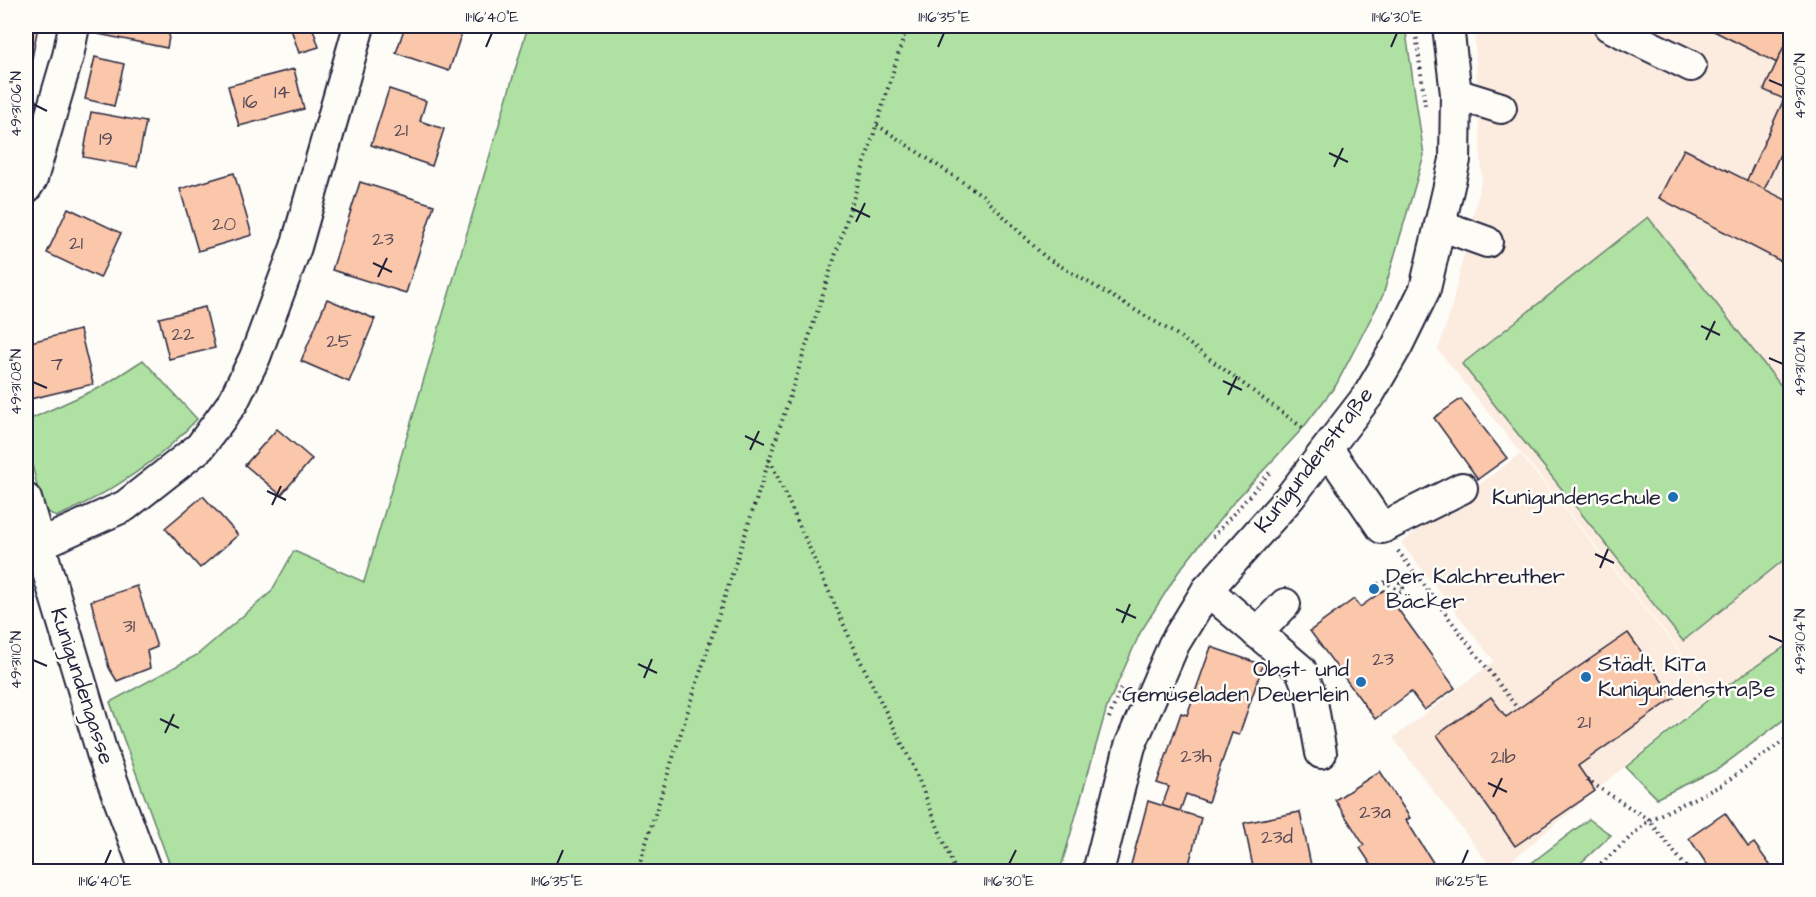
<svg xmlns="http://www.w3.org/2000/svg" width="1816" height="897" viewBox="0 0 1816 897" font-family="'Architects Daughter',sans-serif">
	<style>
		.built { fill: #fcece0 }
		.green { fill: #afe1a2; stroke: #68826e; stroke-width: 1.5 }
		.building { fill: #fbc7ab; stroke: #22223b; stroke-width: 1.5 }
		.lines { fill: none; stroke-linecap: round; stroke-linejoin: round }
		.minor-casing { stroke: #22223b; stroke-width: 34 }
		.path { stroke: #22223b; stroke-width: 4; stroke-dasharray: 1.5 4.5; stroke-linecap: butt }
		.minor { stroke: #fdfcf7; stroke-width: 30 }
		.ticks { fill: none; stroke: #22223b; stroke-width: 2 }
		.poi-dot { fill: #1f6fb2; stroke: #fdfcf7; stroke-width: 2 }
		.labels { text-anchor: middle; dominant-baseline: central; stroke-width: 5; stroke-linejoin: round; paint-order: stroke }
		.number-label { font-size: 20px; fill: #584b57 }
		.street-label { font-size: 22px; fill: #22223b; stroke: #fdfcf7 }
		.poi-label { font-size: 22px; fill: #22223b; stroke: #fdfcf7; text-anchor: end }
		.neatline { fill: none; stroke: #22223b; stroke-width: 2 }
		.ticks-label { font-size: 15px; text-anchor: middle; fill: #22223b }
	</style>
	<rect width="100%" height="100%" fill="#fdfcf7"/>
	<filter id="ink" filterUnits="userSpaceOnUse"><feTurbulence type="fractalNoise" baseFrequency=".0167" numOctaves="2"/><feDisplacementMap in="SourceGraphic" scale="12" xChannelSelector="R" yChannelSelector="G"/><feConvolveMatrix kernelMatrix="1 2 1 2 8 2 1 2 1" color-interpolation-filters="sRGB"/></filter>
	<g filter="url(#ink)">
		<!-- built -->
		<g class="built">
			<polygon points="1474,26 1790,26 1790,643 1715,694 1438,350 1451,309 1482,178"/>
			<polygon points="1520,454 1713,693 1499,871 1494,871 1393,738 1494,661 1401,543"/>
		</g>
		<!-- green -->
		<g class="green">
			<polygon points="528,26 1405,26 1424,155 1383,295 1336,385 1303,428 1233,503 1179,571 1140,633 1107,707 1060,871 172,871 110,702 197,655 271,592 294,551 364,582"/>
			<polygon points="1648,217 1790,397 1790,555 1683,641 1462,364"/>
			<path d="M143 360 197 419C157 463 111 493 56 517L42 508 26 438V421L103 386Z"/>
			<polygon points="1790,643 1790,715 1718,769 1657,798 1626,767 1715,694"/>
			<polygon points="1589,819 1611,835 1572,871 1521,871"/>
		</g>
		<!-- building -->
		<g class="building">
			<polygon points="26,26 38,26 29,75 26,75"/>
			<polygon points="100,26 171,26 167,48 98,34"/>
			<polygon points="290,26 312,26 319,47 299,53"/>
			<polygon points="405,26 453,26 463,29 449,71 396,53"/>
			<polygon points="1704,26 1790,26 1790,33 1777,63"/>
			<polygon points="1790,33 1790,132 1764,190 1746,182 1784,99 1764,90"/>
			<polygon points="95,57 124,64 114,106 85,99"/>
			<polygon points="294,69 304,109 239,126 228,86"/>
			<polygon points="389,89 426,101 420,121 444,129 432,166 371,145"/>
			<polygon points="91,112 146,122 137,167 83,157"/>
			<polygon points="1684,149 1790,202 1790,266 1659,198"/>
			<polygon points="234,173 252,235 198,251 180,189"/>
			<polygon points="360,182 434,205 406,293 332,270"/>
			<polygon points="68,208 121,233 100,278 47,253"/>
			<polygon points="327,299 375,319 349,382 301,361"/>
			<polygon points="205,307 215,348 169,359 159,318"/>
			<polygon points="80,330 93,384 26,400 26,343"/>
			<polygon points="1461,399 1507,458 1478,479 1434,418"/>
			<polygon points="277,429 312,459 281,495 245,465"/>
			<polygon points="203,496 238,535 200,568 165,528"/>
			<polygon points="137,586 157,647 147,651 150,668 117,681 109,668 91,601"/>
			<polygon points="1384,590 1455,688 1424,710 1411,692 1375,719 1310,631 1354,599 1360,607"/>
			<polygon points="1628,633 1674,698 1578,766 1595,791 1515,846 1437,735 1491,697 1506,717"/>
			<polygon points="1211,647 1263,665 1239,735 1232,733 1208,802 1186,794 1180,811 1162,806 1169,787 1157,783 1181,713 1187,715"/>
			<polygon points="1380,771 1410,818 1406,820 1439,872 1376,872 1360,848 1364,845 1335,800"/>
			<polygon points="1148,801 1201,818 1187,872 1129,872"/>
			<polygon points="1300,812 1312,870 1254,872 1244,823"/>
			<polygon points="1725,813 1748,847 1754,843 1775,872 1720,872 1718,869 1712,872 1689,838"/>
		</g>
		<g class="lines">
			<!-- minor casing -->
			<g class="minor-casing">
				<g id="minor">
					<polyline points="1609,26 1691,66"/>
					<polyline points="1456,94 1501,108"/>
					<polyline points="26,188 32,179 68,56 74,26"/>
					<polyline points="1440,225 1487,242"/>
					<polyline points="1328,449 1382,528 1462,488"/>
					<polyline points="26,499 102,753 146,872"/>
					<polyline points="38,545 125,506 200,447 233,402 255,357 296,247 359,26"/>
					<polyline points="1207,590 1301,670 1311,696 1321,753"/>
					<polyline points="1257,633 1285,604"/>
					<polyline points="1098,872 1130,746 1174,644 1207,590 1290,497 1369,394 1397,346 1425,289 1455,160 1456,94 1448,26"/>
				</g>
			</g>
			<!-- path -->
			<g class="path">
				<polyline points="1415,26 1425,105"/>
				<polyline points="877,125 982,195 1045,257 1176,334 1303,428"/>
				<polyline points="770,460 856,652 914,768 956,872"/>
				<polyline points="1213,537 1272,470"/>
				<polyline points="1398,551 1518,709"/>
				<polyline points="1378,584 1386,582 1400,592 1403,588 1400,583 1414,574"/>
				<polyline points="1109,718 1122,686"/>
				<polyline points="1587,780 1649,820 1690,872"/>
				<path d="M637 872C725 589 821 309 907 26"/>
				<polyline points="1592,872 1649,820 1722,785 1790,736"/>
			</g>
			<!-- minor -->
			<use href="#minor" class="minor"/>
		</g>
	</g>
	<!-- ticks -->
	<path class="ticks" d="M486 47 492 33M938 47 944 33M1391 47 1397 33M1769 80 1783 86M33 104 47 111M1329 153 1348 162M1334 167 1343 148M851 208 870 217M856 222 865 203M373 263 392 272M378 277 387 258M1701 326 1720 335M1706 340 1715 321M1769 358 1783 364M1223 381 1242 390M33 382 47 388M1228 395 1237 376M745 436 764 445M750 450 759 431M267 491 286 500M272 505 281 486M1595 554 1614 563M1600 568 1608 549M1116 609 1136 618M1122 623 1130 604M1769 636 1783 642M33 660 47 666M638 664 657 673M644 678 652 659M160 719 179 728M165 733 174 714M1488 783 1507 792M1493 797 1502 778M105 864 111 850M557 864 563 850M1009 864 1016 850M1462 864 1468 850"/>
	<!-- markers -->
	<g class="poi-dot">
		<circle cx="1673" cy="497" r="6"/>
		<circle cx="1374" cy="589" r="6"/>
		<circle cx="1586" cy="677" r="6"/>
		<circle cx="1361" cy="682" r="6"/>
	</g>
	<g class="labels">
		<!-- number labels -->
		<g class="number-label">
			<text x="282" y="92">14</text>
			<text x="250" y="102">16</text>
			<text x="401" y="130">21</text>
			<text x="106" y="139">19</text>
			<text x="224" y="224">20</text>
			<text x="383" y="239">23</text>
			<text x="76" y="243">21</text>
			<text x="183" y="334">22</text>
			<text x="339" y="341">25</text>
			<text x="57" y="364">7</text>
			<text x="129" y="626">31</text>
			<text x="1383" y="659">23</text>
			<text x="1584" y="722">21</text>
			<text x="1196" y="756">23h</text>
			<text x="1503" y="757">21b</text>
			<text x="1375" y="812">23a</text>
			<text x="1277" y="837">23d</text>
		</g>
		<!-- street labels -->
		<g class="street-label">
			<text transform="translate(1314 460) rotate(-52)">Kunigundenstraße</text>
			<text transform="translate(82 686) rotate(72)">Kunigundengasse</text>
		</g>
		<!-- poi labels -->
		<g class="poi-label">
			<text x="1661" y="497">Kunigundenschule</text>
			<text x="1386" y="576" text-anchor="start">Der Kalchreuther<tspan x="1386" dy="25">Bäcker</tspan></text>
			<text x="1598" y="664" text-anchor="start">Städt. KiTa<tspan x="1598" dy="25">Kunigundenstraße</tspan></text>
			<text x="1349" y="669">Obst- und<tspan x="1349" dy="25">Gemüseladen Deuerlein</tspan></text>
		</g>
	</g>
	<!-- margin -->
	<rect width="1816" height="897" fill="none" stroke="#fdfcf7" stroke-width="66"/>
	<rect x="33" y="33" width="1750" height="831" class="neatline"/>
	<g class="ticks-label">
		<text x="492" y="22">11°16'40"E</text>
		<text x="944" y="22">11°16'35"E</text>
		<text x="1397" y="22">11°16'30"E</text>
		<text transform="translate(1800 86) rotate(-90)" y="5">49°31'00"N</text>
		<text transform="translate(16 104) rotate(-90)" y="5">49°31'06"N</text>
		<text transform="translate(1800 364) rotate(-90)" y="5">49°31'02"N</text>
		<text transform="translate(16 382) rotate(-90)" y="5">49°31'08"N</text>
		<text transform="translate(1800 642) rotate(-90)" y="5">49°31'04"N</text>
		<text transform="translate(16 660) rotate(-90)" y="5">49°31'10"N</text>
		<text x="105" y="886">11°16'40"E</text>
		<text x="557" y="886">11°16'35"E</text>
		<text x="1009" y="886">11°16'30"E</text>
		<text x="1462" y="886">11°16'25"E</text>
	</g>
</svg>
